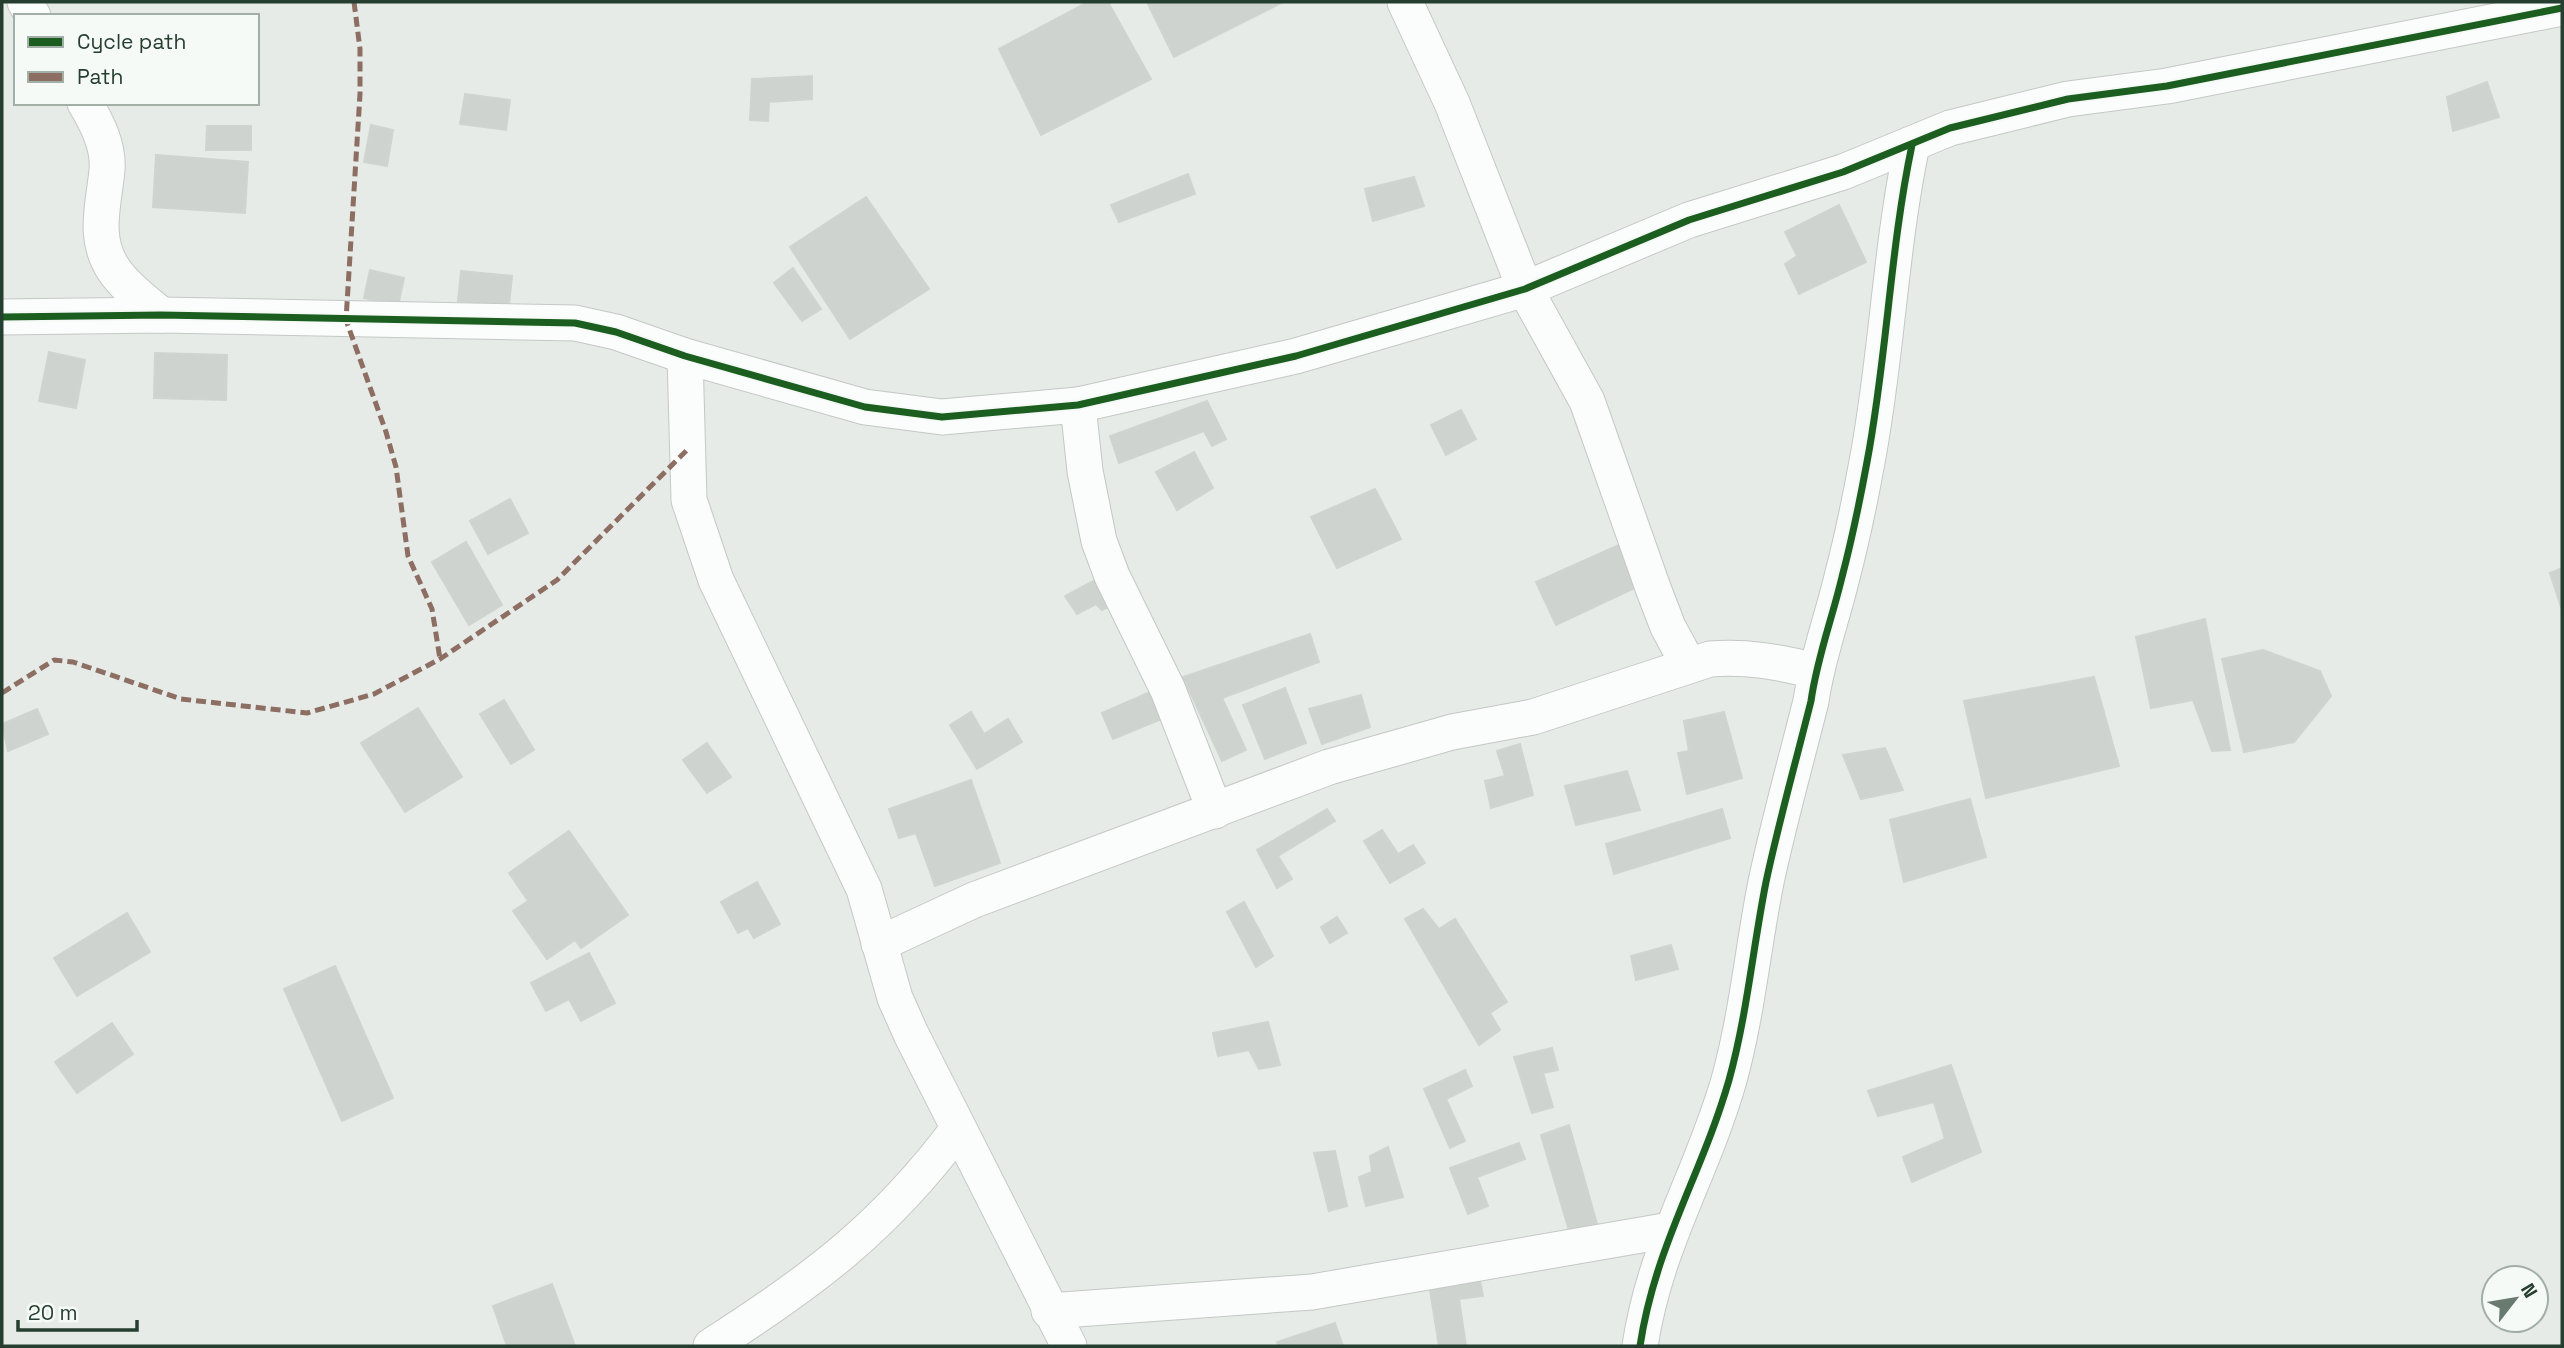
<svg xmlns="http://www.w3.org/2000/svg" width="2564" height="1348" viewBox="0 0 2564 1348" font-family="'Space Grotesk',sans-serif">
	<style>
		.building { fill: #ced3d0; stroke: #d0d4d1; stroke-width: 2 }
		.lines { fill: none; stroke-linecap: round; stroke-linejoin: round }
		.minor-casing { stroke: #c4c8c5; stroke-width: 37 }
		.minor { stroke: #fbfcfc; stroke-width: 35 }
		.quiet { stroke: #8d6e63; stroke-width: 5; stroke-dasharray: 10 5; stroke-linecap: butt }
		.cycleway-casing { stroke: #f6faf6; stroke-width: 11 }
		.cycleway { stroke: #1b5e20; stroke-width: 7 }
	</style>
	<rect width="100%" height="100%" fill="#e7ebe8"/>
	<!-- building -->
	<g class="building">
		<polygon points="1088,2 1108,2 1151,79 1041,135 999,49"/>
		<polygon points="1147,2 1283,2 1174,57"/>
		<polygon points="812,76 812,99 769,102 768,121 750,120 752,79"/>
		<polygon points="2487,82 2499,117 2453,131 2447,97"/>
		<polygon points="465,94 510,100 506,130 460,124"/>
		<polygon points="371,125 393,130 387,166 364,162"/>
		<polygon points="207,126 251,126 251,150 206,150"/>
		<polygon points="156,155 248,162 245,213 153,207"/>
		<polygon points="1188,174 1195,194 1119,222 1111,205"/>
		<polygon points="1414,177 1424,206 1373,221 1365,189"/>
		<polygon points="866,197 929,289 850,339 790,247"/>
		<polygon points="1839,205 1866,262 1799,294 1785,264 1797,256 1785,232"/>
		<polygon points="793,268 821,309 802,321 774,283"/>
		<polygon points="370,270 404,278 398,306 364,298"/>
		<polygon points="461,271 512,276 509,305 458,301"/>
		<polygon points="49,352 85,360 76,408 39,401"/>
		<polygon points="155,353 227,355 226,400 154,398"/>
		<polygon points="1207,401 1226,439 1212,446 1204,431 1119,463 1110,436"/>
		<polygon points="1461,410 1476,439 1446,455 1431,425"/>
		<polygon points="1194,452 1213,488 1177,510 1156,472"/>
		<polygon points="1375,489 1401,539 1337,568 1311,517"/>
		<polygon points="510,499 528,533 488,554 470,521"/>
		<polygon points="466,542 502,605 469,625 432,562"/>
		<polygon points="1621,544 1639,586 1556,625 1536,582"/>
		<polygon points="2562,568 2562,610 2550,573"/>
		<polygon points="1099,578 1115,604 1102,610 1096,604 1077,614 1065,596"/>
		<polygon points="2205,619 2230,750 2212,751 2193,700 2151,708 2136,637"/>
		<polygon points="1310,634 1319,662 1222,698 1246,750 1222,761 1183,677"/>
		<polygon points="2263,650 2320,671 2331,696 2294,742 2244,752 2222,659"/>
		<polygon points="2094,677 2119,766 1986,798 1964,701"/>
		<polygon points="1159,688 1169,716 1113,739 1102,713"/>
		<polygon points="1285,688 1306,743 1265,759 1243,705"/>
		<polygon points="1361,695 1370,727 1322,744 1309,709"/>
		<polygon points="504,700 534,750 511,764 480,714"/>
		<polygon points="418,708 462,777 405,812 361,743"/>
		<polygon points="37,709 48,734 8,751 2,724"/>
		<polygon points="971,712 984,734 1008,719 1022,742 977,769 950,725"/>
		<polygon points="1724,712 1742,778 1687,794 1678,753 1689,751 1684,721"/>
		<polygon points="707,743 731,777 707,793 683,760"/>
		<polygon points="1520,744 1533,795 1491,808 1485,781 1505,776 1497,751"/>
		<polygon points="1885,748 1903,790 1861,799 1843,755"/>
		<polygon points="1627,771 1640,810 1576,825 1565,786"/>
		<polygon points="971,780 1000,863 935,886 916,833 899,838 889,809"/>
		<polygon points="1970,799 1986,857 1904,882 1890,820"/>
		<polygon points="1327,809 1335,821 1278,856 1292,879 1277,888 1257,850"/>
		<polygon points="1722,809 1730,838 1614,874 1606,844"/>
		<polygon points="1382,830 1398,854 1413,845 1425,863 1390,883 1364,841"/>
		<polygon points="569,831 628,915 581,948 575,940 547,959 513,911 528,901 509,873"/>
		<polygon points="757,882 780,924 754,938 748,928 738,933 721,902"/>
		<polygon points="1244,902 1273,956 1256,967 1227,912"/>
		<polygon points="1423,909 1439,929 1455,919 1507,1002 1490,1013 1500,1030 1479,1045 1405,919"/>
		<polygon points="127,913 150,952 77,996 54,958"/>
		<polygon points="1337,917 1347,933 1330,943 1321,927"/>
		<polygon points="1671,945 1678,969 1636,980 1631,956"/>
		<polygon points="589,953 615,1003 581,1021 569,999 546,1011 531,983"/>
		<polygon points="335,966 393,1098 342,1121 284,989"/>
		<polygon points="1268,1022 1280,1065 1259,1069 1249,1050 1218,1056 1213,1033"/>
		<polygon points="112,1023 133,1054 77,1093 55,1062"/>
		<polygon points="1552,1048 1558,1070 1543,1073 1553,1107 1532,1113 1514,1057"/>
		<polygon points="1951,1065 1981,1152 1912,1182 1903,1157 1945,1139 1934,1102 1878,1116 1868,1091"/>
		<polygon points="1465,1070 1472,1086 1446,1099 1465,1141 1450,1148 1424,1089"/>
		<polygon points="1569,1125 1597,1224 1570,1234 1541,1135"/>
		<polygon points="1519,1143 1525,1159 1477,1177 1488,1206 1468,1214 1450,1168"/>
		<polygon points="1388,1147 1403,1197 1366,1206 1359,1177 1372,1172 1370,1156"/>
		<polygon points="1335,1151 1347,1206 1329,1211 1314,1153"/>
		<polygon points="1479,1276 1483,1296 1459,1299 1466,1346 1439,1346 1429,1284"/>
		<polygon points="552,1284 575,1346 507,1346 493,1306"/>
		<polygon points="1335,1323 1343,1346 1279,1346 1277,1342"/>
	</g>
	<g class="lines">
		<!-- minor casing -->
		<g class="minor-casing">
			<g id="minor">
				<polyline points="25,2 33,16"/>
				<polyline points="1405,2 1452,103 1525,289 1587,401 1653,588 1668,627 1688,664"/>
				<path d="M85 103C97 123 109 146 107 170 104 204 92 238 114 270 126 288 145 301 161 315"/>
				<polyline points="2,317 161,315 575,323 616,332 685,356 865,407 942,417 1078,405 1296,356 1525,289 1689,220 1843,172 1950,128 2068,99 2167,86 2562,8"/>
				<polyline points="685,356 689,500 716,580 864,889 895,998 911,1034 1069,1346"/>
				<polyline points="1078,405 1085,471 1099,541 1112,576 1168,690 1215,811"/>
				<path d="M879 944 974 900 1329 767 1452 732 1533 717 1710 659C1747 656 1779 662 1815 671"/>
				<polyline points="1049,1311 1312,1292 1670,1230"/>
				<path d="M711 1346C813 1281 885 1227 958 1129"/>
				<path d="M1640 1346C1655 1246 1702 1174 1729 1080 1747 1015 1753 947 1766 882 1779 821 1796 761 1811 701 1817 658 1832 619 1842 577 1852 539 1860 500 1867 462 1887 357 1890 249 1912 145"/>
			</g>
		</g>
		<!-- minor -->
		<use href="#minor" class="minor"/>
		<!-- quiet -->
		<g class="quiet">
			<polyline points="354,2 360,49 360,94 346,320 386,432 396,467 408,556 432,609 440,659"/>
			<polyline points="2,693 54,660 73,662 181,699 307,713 374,694 440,659 557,580 688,449"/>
		</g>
		<!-- cycleway casing -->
		<g class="cycleway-casing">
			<g id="cycleway">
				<polyline points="2,317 161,315 575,323 616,332 685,356 865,407 942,417 1078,405 1296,356 1525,289 1689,220 1843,172 1950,128 2068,99 2167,86 2562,8"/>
				<path d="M1640 1346C1655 1246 1702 1174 1729 1080 1747 1015 1753 947 1766 882 1779 821 1796 761 1811 701 1817 658 1832 619 1842 577 1852 539 1860 500 1867 462 1887 357 1890 249 1912 145"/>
			</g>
		</g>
		<!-- cycleway -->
		<use href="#cycleway" class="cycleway"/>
	</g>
	<!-- border -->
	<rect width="2564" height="1348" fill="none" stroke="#253e30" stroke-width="7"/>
	<!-- legend -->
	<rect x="14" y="14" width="245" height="91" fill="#f6faf6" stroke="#a2afa7" stroke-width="2"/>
	<rect x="28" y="37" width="35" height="10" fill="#1b5e20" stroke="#a2afa7" stroke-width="2"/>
	<text x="77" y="49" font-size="21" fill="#253e30">Cycle path</text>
	<rect x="28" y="72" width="35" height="10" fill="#8d6e63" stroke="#a2afa7" stroke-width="2"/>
	<text x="77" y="84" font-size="21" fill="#253e30">Path</text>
	<!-- north arrow -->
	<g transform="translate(2515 1299) rotate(59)"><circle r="33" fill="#f6faf6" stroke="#a2afa7" stroke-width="2"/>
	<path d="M0-5L12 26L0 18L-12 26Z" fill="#697b70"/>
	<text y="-10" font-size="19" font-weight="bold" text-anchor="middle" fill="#253e30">N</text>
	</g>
	<!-- scale -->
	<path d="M18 1320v10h119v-10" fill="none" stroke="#253e30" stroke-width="3.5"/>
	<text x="28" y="1320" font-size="21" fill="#253e30" stroke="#f6faf6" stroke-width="5" paint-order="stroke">20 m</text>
</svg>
